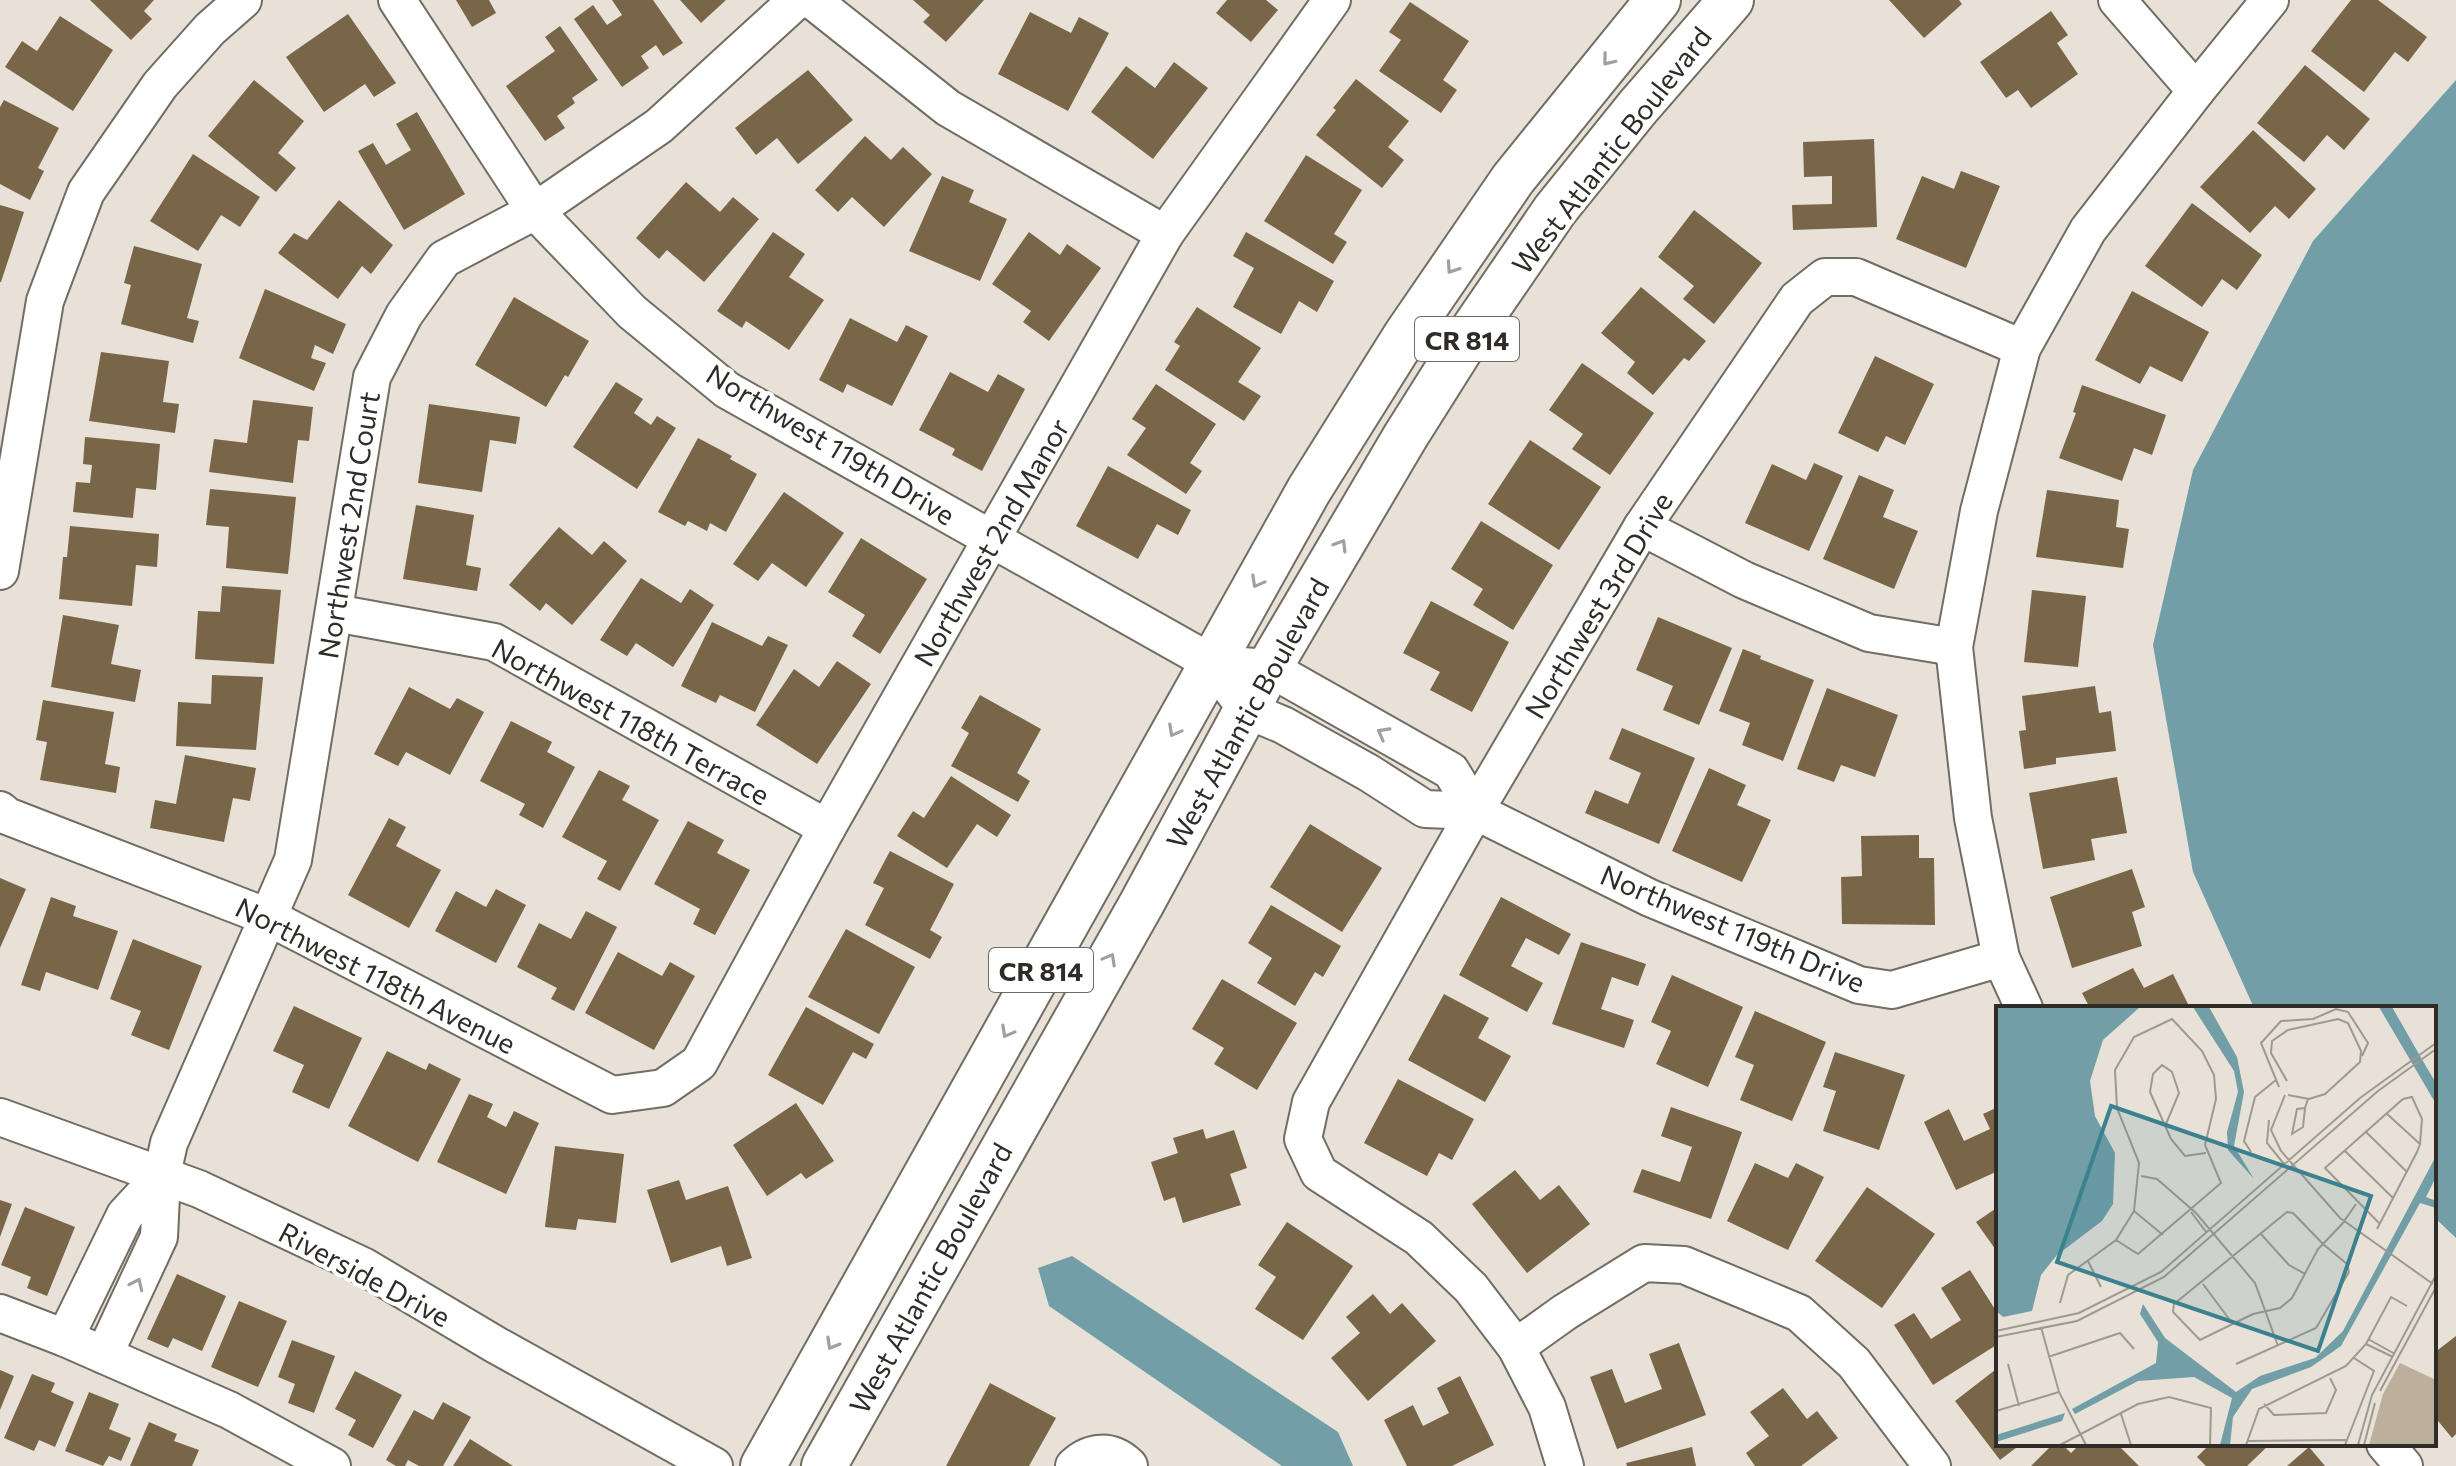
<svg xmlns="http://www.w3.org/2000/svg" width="2456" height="1466" viewBox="0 0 2456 1466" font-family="Commissioner,sans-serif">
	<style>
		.water { fill: #719ea7 }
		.building { fill: #796648 }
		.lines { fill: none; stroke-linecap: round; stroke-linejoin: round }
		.minor-casing { stroke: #726c62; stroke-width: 40 }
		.major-casing { stroke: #726c62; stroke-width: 48 }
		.minor { stroke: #fff; stroke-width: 36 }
		.major { stroke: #fff; stroke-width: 44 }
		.oneway { stroke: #a1a09e }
		.labels { text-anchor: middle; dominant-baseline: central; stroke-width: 8; stroke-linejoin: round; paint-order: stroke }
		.shield { fill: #fff; stroke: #6d6b68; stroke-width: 2 }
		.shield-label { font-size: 26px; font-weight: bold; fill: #2f2c28 }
		.street-label { font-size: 28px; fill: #2f2c28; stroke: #fff }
		.inset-road { fill: none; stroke: #9e9991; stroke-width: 2 }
		.view { fill: #3c818f; fill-opacity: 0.15; stroke: #3c818f; stroke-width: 4 }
		.inset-edge { fill: none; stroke: #2f2c28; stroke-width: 4 }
	</style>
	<rect width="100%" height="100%" fill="#e8e1d7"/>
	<!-- water -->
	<g class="water">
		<polygon points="2456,80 2456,1238 2434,1217 2434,1008 2254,1008 2193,872 2153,645 2193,470 2313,241"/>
		<polygon points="1072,1256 1338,1432 1353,1466 1282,1466 1049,1306 1038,1268"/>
	</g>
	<!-- building -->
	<g class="building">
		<polygon points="90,0 154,0 144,11 152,19 131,40"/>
		<polygon points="456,0 489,0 496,13 472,27"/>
		<polygon points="612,0 653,0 683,43 663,56 656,45 641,56 649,68 622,87 574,19 593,5 607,25 622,15"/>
		<polygon points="680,0 726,0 701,23"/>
		<polygon points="913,0 984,0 946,42 923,22 930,15"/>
		<polygon points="1227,0 1266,0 1278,10 1251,42 1216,13"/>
		<polygon points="1889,0 1959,0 1962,4 1924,38"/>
		<polygon points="2351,0 2378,0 2427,37 2408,62 2395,52 2364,92 2311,51"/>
		<polygon points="1410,2 1469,41 1443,80 1457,90 1441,113 1379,71 1401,40 1389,32"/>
		<polygon points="2051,11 2068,35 2057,43 2078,74 2031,108 2018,90 2006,98 1980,62"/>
		<polygon points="1030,12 1071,33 1079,17 1109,33 1068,111 998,74"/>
		<polygon points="348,14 396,83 374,97 365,84 324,112 286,57"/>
		<polygon points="60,16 113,50 73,111 5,67 22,41 37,51"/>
		<polygon points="560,26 598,80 572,98 575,103 557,116 565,128 545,141 506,86 555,51 545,37"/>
		<polygon points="1174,62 1208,88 1153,159 1091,112 1126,66 1155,88"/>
		<polygon points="2305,65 2370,119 2344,150 2327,135 2304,162 2257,123"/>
		<polygon points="808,70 853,120 798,164 777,138 756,155 735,128"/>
		<polygon points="1356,79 1409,121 1388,147 1404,160 1382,188 1316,135 1336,110 1333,108"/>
		<polygon points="254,80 304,121 278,153 296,168 276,192 208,136"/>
		<polygon points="4,100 59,128 38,168 44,171 30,200 0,184 0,107"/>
		<polygon points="417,112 465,194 404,230 358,151 373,143 386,165 411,150 396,124"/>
		<polygon points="2253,130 2316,189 2289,219 2275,206 2250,233 2200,187"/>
		<polygon points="865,136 891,160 903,147 932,174 884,227 852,197 838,212 815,190"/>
		<polygon points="1874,139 1877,227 1793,230 1792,205 1832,204 1832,176 1804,177 1803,142"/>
		<polygon points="193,154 260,197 240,227 221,215 198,251 150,221"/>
		<polygon points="1306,155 1362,190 1334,234 1347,242 1333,264 1264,221"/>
		<polygon points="1961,171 2000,186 1966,268 1896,239 1922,176 1954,189"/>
		<polygon points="942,176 974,190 969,202 1007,219 980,281 909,251"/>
		<polygon points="686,182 720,212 733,197 759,219 704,282 667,250 659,259 636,238"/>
		<polygon points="339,200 393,245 371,274 362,266 338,299 278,253 294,233 307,240"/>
		<polygon points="2192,203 2262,255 2237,290 2222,279 2202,307 2145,266"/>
		<polygon points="0,205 24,212 1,282 0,282"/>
		<polygon points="1694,210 1762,263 1714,324 1683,299 1694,286 1658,257"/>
		<polygon points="773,232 805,254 789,277 824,300 789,350 746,321 742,328 717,311"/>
		<polygon points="1029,232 1060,255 1067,244 1101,268 1049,341 1023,322 1031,311 992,284"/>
		<polygon points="1246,232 1334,281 1317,312 1299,301 1281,334 1233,307 1254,268 1233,256"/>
		<polygon points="134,246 202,264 187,318 199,321 193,343 121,324 131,285 124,283"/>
		<polygon points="1641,287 1706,341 1689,361 1684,358 1653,395 1627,373 1635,362 1601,333"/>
		<polygon points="265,289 346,324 333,354 315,345 311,358 326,363 314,391 239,358"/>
		<polygon points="2132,291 2209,332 2182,382 2150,366 2140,384 2095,360"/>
		<polygon points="514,297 589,341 568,377 565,375 546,407 475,365"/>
		<polygon points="1197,307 1261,348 1238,382 1261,396 1244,421 1165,370 1180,346 1174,342"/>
		<polygon points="850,318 897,342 906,325 928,336 892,406 847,384 843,393 819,380"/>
		<polygon points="101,352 169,361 163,402 179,404 175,433 89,421"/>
		<polygon points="1875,356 1934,384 1905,445 1886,436 1878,452 1838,433"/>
		<polygon points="1582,363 1654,413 1610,475 1572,449 1583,434 1549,410"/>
		<polygon points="950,372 988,392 998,374 1025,389 982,471 952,455 955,449 919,430"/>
		<polygon points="616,382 643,399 634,413 651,425 657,416 676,428 637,489 573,447"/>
		<polygon points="1156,384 1216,424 1190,463 1202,471 1186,494 1127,455 1146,428 1132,419"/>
		<polygon points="2082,385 2166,415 2152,455 2134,448 2122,481 2059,458 2076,413 2073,412"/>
		<polygon points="253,400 313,407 309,441 298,440 293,483 209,472 214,439 247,443"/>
		<polygon points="429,404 520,417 516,444 490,440 482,492 418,483"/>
		<polygon points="85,437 160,444 156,490 136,488 133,518 73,512 76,482 90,483 92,465 83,464"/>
		<polygon points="698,438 732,456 730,459 757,474 726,532 710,523 707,531 688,521 685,526 658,512"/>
		<polygon points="1530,440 1601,487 1559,550 1488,504"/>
		<polygon points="1814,463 1843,476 1809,551 1745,523 1772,464 1806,480"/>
		<polygon points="1108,466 1191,510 1178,535 1157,524 1138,559 1076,526"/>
		<polygon points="1859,475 1894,490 1883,517 1918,531 1894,589 1823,559"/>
		<polygon points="210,489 296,497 288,574 226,568 229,527 206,525"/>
		<polygon points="2047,490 2119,500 2116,527 2129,529 2123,568 2036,557"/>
		<polygon points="784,492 844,533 806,587 772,563 758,581 733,564"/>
		<polygon points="416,505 474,515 466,565 481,568 477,591 403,579"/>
		<polygon points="1481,521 1553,565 1513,630 1473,605 1483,589 1451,569"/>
		<polygon points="70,526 159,534 157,567 136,565 132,606 59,599 63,557 67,557"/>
		<polygon points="559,527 592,555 604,541 627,561 572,625 546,603 540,611 509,585"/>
		<polygon points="861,538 927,579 880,654 852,636 865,615 828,592"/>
		<polygon points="641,578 681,603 690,589 714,605 673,667 636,643 627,656 600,640"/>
		<polygon points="222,586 281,590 274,664 195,659 198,611 220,612"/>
		<polygon points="2032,590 2086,596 2078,667 2024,662"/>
		<polygon points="1431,601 1509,642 1472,712 1430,690 1440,672 1403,653"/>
		<polygon points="63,615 119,625 111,664 141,670 135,702 51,687"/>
		<polygon points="1658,617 1732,648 1699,725 1663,710 1673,686 1636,670"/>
		<polygon points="712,622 762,646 768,636 788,645 755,712 720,695 716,703 681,686"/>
		<polygon points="1743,649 1761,656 1760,659 1814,680 1783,761 1742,745 1750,723 1719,711"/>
		<polygon points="837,661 871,684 817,764 756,725 794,669 819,687"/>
		<polygon points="212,675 263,677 256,750 176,746 178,702 211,704"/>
		<polygon points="2095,686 2099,713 2111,711 2116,751 2056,758 2056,764 2024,769 2019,731 2026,730 2022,696"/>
		<polygon points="409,687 450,709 457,698 484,712 450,775 406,752 398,766 374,754"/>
		<polygon points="1827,688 1898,715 1875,777 1841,765 1834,782 1797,769"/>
		<polygon points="980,695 1041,729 1017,773 1030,781 1018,802 951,766 969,733 961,728"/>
		<polygon points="43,700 114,712 105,764 120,767 116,793 40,780 47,742 36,740"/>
		<polygon points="511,721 552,742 547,752 575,767 543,828 519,815 525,804 480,781"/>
		<polygon points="1622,728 1695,758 1659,844 1585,813 1595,790 1628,804 1641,773 1609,759"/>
		<polygon points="185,755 256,768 250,801 233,798 224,842 150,828 155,800 176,804"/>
		<polygon points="1709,768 1746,785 1737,805 1771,820 1742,882 1672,851"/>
		<polygon points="599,770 630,786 622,800 659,820 620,891 597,879 607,861 562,837"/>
		<polygon points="951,776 1011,815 997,837 977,824 947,868 897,836 913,811 924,818"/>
		<polygon points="2117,777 2127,833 2091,839 2095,860 2043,869 2029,793"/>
		<polygon points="389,818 406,827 396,846 441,870 409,928 348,895"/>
		<polygon points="688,821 724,840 717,853 750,870 715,935 693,924 700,909 654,884"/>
		<polygon points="1310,824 1382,868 1342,932 1270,887"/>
		<polygon points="1919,835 1919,858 1934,858 1935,925 1842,924 1841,877 1862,876 1861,836"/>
		<polygon points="890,851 954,884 930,930 942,937 930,959 865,925 884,888 873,883"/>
		<polygon points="2132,869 2145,907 2132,912 2142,946 2072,968 2050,897"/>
		<polygon points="0,878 26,889 0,948"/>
		<polygon points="496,889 526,905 496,963 435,931 456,891 486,907"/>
		<polygon points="51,897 76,906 73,916 118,931 98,990 46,972 40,991 21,985"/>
		<polygon points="1501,897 1571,934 1559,955 1526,938 1511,966 1543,983 1527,1012 1459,975"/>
		<polygon points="1271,905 1341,946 1323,977 1315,972 1295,1006 1257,983 1272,958 1248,943"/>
		<polygon points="586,911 617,927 574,1011 551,999 557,988 517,967 539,923 571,939"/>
		<polygon points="846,929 915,967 879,1034 808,997"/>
		<polygon points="133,939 202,966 169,1050 131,1035 141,1011 110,999"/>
		<polygon points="1581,942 1646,964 1638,986 1612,977 1601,1009 1634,1020 1624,1048 1552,1024"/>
		<polygon points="618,952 662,976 670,962 695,976 654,1050 585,1013"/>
		<polygon points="2133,968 2144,988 2173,974 2190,1008 2090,1008 2082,993"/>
		<polygon points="1672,975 1743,1007 1708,1087 1656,1064 1671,1031 1651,1022"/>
		<polygon points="1222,979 1297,1023 1257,1090 1214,1064 1224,1048 1192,1029"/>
		<polygon points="1444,994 1489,1018 1478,1038 1511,1056 1485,1102 1408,1060"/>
		<polygon points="294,1006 362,1038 329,1109 292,1092 304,1065 273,1051"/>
		<polygon points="806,1007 874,1044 866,1059 853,1052 823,1105 768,1075"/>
		<polygon points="1755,1011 1826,1042 1792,1121 1740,1100 1754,1065 1735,1057"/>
		<polygon points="387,1051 426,1070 429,1063 461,1079 418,1162 348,1126"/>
		<polygon points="1835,1052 1905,1075 1879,1150 1823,1131 1836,1091 1823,1087"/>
		<polygon points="1398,1079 1474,1119 1452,1160 1439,1153 1427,1176 1364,1143"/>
		<polygon points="469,1094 493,1104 487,1117 506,1127 514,1111 539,1123 506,1194 437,1162"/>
		<polygon points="796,1103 834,1161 806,1179 801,1173 767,1196 733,1145"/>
		<polygon points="1671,1107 1742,1132 1711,1219 1633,1192 1642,1169 1680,1182 1692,1147 1661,1136"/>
		<polygon points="1998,1107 1998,1171 1956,1190 1924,1122 1949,1109 1964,1141 1990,1129 1983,1114"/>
		<polygon points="1203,1129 1206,1139 1234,1130 1247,1168 1230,1174 1241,1205 1183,1223 1175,1197 1164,1201 1151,1162 1178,1153 1173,1138"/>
		<polygon points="555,1146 624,1154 616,1223 578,1219 576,1230 545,1227"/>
		<polygon points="1755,1163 1788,1178 1796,1163 1824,1177 1788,1250 1727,1221"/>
		<polygon points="1515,1170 1540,1200 1559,1185 1590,1224 1527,1273 1472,1204"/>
		<polygon points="679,1180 686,1200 728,1186 752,1258 727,1266 721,1246 671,1263 647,1190"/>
		<polygon points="1867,1187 1935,1234 1882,1308 1815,1261"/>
		<polygon points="0,1200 12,1204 0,1237"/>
		<polygon points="25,1207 75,1227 47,1296 27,1288 31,1277 1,1265"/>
		<polygon points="1998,1207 1998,1253 1976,1222"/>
		<polygon points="1287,1222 1353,1266 1303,1340 1255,1309 1276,1277 1258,1265"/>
		<polygon points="1970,1270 1998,1314 1998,1344 1933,1385 1894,1325 1914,1313 1931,1339 1961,1320 1941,1288"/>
		<polygon points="177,1274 226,1296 202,1351 173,1338 168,1348 147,1339"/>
		<polygon points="1373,1294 1390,1314 1402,1303 1436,1341 1368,1401 1331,1358 1360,1333 1346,1317"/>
		<polygon points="239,1301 287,1321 258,1387 211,1367"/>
		<polygon points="2456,1336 2456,1434 2452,1438 2434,1416 2434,1353"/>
		<polygon points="292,1340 335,1356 314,1413 288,1403 295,1384 278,1377"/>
		<polygon points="1679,1343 1706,1415 1617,1449 1590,1377 1612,1369 1625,1403 1662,1389 1649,1354"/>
		<polygon points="0,1370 14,1376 0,1410"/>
		<polygon points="1995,1370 1998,1373 1998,1444 2021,1444 2000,1460 1955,1401"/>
		<polygon points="355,1371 402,1395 373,1448 348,1435 356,1420 335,1409"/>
		<polygon points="32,1374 55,1383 51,1392 74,1402 55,1447 39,1440 34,1451 4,1438"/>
		<polygon points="1460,1376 1494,1445 1452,1466 1407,1466 1384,1420 1413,1405 1423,1426 1449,1413 1437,1388"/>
		<polygon points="990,1383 1056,1418 1029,1466 946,1466"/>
		<polygon points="1783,1388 1807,1419 1817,1411 1838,1438 1801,1466 1755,1466 1746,1453 1769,1436 1750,1412"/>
		<polygon points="89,1392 119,1404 109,1429 131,1438 121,1461 109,1456 103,1466 65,1451"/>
		<polygon points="443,1402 471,1417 443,1466 419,1466 408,1460 405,1466 396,1466 386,1460 414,1410 433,1420"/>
		<polygon points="149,1422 177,1434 174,1441 199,1450 192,1466 130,1466"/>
		<polygon points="470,1439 513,1466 453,1466"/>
		<polygon points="2053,1444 2062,1444 2071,1453 2080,1444 2117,1444 2139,1466 2031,1466"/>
		<polygon points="2210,1444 2270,1444 2247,1466 2206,1466 2197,1457"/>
		<polygon points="1692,1447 1696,1466 1627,1466 1626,1463"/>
		<polygon points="2309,1447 2325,1466 2287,1466"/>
	</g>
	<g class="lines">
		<!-- minor casing -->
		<g class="minor-casing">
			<g id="minor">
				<polyline points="397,0 535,211 632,312 727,390 1212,663 1247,710 1283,725 1369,773 1425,809 1475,811 1650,898 1859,985 1892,990 2001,958"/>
				<polyline points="812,0 948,108 1165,234"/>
				<polyline points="2117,0 2196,91"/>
				<polyline points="1642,527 1744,580 1869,633 1954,647"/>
				<polyline points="0,571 45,301 86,192 160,85 210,29 243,0"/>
				<polyline points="335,613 494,642 827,828"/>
				<polyline points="1242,666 1269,668 1451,771 1475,811"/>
				<polyline points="0,810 7,816 268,917 612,1095 663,1088 699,1063 827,828 1165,234 1332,0"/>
				<polyline points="2024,1008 2001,958 1973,818 1954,647 1979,511 2022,348 2088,230 2196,91 2270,0"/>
				<polyline points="0,1117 199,1189 363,1266 496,1345 714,1466"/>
				<polyline points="0,1313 65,1338 229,1410 332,1466"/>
				<polyline points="65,1338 125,1215 162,1175"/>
				<polyline points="1516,1347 1565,1312 1644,1263 1684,1265 1799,1313 1854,1363 1932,1466"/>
				<polyline points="104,1355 159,1237 162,1175 169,1143 293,860 372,377 404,315 444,259 535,211 659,126 797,0"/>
				<polyline points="2385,1444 2404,1466"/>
				<path d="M1074 1466C1091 1450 1112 1449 1129 1466"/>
				<polyline points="1565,1466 1547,1407 1516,1347 1471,1288 1419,1238 1319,1173 1303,1139 1311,1102 1475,811 1642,527 1797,299 1825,277 1856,277 2022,348"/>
			</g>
		</g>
		<!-- major casing -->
		<g class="major-casing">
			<g id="major">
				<polyline points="763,1466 1309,490 1406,335 1513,179 1658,0"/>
				<polyline points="824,1466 1142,903 1269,668 1405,437 1468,337 1555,210 1638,107 1731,0"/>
			</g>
		</g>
		<!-- minor -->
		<use href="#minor" class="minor"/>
		<!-- major -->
		<use href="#major" class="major"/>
	</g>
	<!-- one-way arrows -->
	<defs><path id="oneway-chevron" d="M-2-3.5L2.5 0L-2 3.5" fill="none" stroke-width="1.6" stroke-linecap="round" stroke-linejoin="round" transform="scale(2)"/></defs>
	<g class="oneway">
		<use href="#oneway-chevron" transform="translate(1608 60) rotate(129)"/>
		<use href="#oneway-chevron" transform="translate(1452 268) rotate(124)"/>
		<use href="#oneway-chevron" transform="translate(1341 545) rotate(-59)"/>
		<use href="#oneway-chevron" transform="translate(1257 582) rotate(119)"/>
		<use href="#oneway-chevron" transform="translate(1174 731) rotate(119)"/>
		<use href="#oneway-chevron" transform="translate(1383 733) rotate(-151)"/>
		<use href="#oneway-chevron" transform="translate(1110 959) rotate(-61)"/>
		<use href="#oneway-chevron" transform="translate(1007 1032) rotate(119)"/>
		<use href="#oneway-chevron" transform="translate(137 1284) rotate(-65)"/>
		<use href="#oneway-chevron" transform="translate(832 1344) rotate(120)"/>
	</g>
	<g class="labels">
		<!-- shield labels -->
		<g class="shield">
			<rect x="1415" y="317" width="104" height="44" rx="6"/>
			<rect x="989" y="948" width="104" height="44" rx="6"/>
		</g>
		<g class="shield-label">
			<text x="1467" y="339">CR 814</text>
			<text x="1041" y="970">CR 814</text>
		</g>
		<!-- street labels -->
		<g class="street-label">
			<text transform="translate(1611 150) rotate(-52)">West Atlantic Boulevard</text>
			<text transform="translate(831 444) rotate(31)">Northwest 119th Drive</text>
			<text transform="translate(348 525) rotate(-81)">Northwest 2nd Court</text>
			<text transform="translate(991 542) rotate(-60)">Northwest 2nd Manor</text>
			<text transform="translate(1598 605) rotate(-59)">Northwest 3rd Drive</text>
			<text transform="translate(1247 713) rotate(-61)">West Atlantic Boulevard</text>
			<text transform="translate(631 721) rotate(29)">Northwest 118th Terrace</text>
			<text transform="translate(1733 928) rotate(23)">Northwest 119th Drive</text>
			<text transform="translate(376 975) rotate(27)">Northwest 118th Avenue</text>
			<text transform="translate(365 1274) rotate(28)">Riverside Drive</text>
			<text transform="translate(930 1278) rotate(-61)">West Atlantic Boulevard</text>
		</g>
	</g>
	<!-- overview -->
	<g transform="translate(1996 1006)">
		<rect width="440" height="440" fill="#e8e1d7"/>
		<path d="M404 357 440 374V439H373L387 388Z" fill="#bcaf9c"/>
		<path d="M0 1H144L107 34 94 75 99 110 119 147 117 198 106 215 61 249 45 269 36 305 7 311 0 305ZM197 1H213L241 51 248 86 238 140 258 173 232 144 231 126 242 86 238 65ZM383 1H396L431 62 440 77V98ZM440 150V171L430 191 440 195V202L424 197 345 340 315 361 256 383 237 411 234 439H224L236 392 198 371 142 375 79 408 76 403 160 357 162 336 144 308 147 298 169 332 240 386 264 370 319 352 347 325ZM69 407 66 415 0 436V429Z" fill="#719ea7"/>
		<path class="inset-road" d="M291 75 275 47 276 35 292 24 342 13 352 17 365 45 364 56 329 88 313 93 292 89M283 81 265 37 285 15 317 13 340 3 352 6 372 37 366 50M289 89 275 124 285 145 344 212 437 278M309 102 307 121 296 128 301 103 309 102 312 93M390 107 424 138M273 114 271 137 288 158M170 118 183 87 176 66 166 59 157 68 154 86 175 133 189 150 210 147M369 125 411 166M348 144 397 192M255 146 248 135 259 91 280 74M145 170 161 173 200 207 259 277 282 340M138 205 167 229M195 206 211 227M381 223 421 146 424 138 426 113 416 91 407 93 329 162 384 218M264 227 293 259 309 268M92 255 105 281M207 278 236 317M64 297 72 269 120 234 138 205 143 157 121 102 119 64 138 31 176 13 206 45 218 69 220 93 209 139 225 177 142 248 120 234M45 321 63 386 90 439M0 325 83 307 165 266 364 92 440 37M0 331 81 315 168 271 382 85 440 43M372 333 399 348M370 338 397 351M52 351 124 327 138 343M12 358 23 400M240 358 320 322 353 266 351 258 327 238 297 207 291 206 178 298 177 306 204 334 257 308 284 302 296 292 322 243 327 238 346 218 360 198M384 385 440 281M268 398 278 409 330 407 340 384 334 372M0 405 63 386M125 408 135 439M252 435 350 434M64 439 142 398 173 391 215 402 214 439M250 439 263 403 350 360 370 338 395 291 411 300M349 439 378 365 358 352M362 439 376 389 440 269M368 439 379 397"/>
		<path class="view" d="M115 100 375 190 322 345 61 256Z"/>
		<rect width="440" height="440" class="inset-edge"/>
	</g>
</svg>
